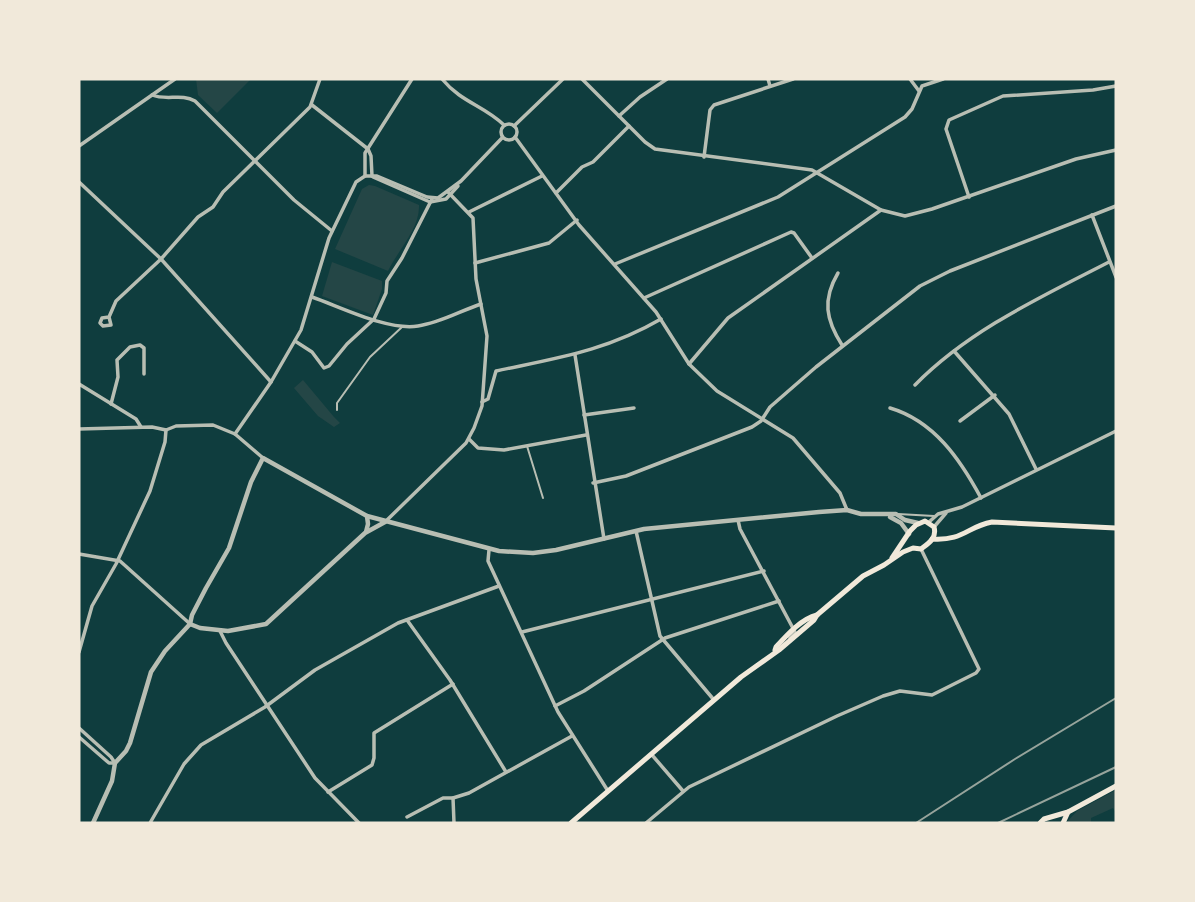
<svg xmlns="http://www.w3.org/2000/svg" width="1195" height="902" viewBox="0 0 1195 902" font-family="Figtree,sans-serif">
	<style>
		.green { fill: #244646 }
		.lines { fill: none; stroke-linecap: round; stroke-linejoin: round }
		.service { stroke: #b8beb3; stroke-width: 2 }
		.minor { stroke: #b8beb3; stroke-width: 3.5 }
		.tertiary { stroke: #b8beb3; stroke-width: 4.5 }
		.secondary { stroke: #f1e9da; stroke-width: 5 }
		.primary { stroke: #f1e9da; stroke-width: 5 }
		.rail { stroke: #97a49c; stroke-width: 2 }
	</style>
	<rect width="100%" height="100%" fill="#0f3d3e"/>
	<!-- green -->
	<g class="green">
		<polygon points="196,79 251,79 217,113 198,95"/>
		<path d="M369 185 375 186 419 205C420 229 398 250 388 271L335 249 362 189Z"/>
		<polygon points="332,262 382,281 382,289 373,315 322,296"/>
		<polygon points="303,380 334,417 340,423 334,427 318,416 294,388"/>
		<polygon points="1116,790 1116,813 1113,808 1091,818 1091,823 1066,823 1077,811"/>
	</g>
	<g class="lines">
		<!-- service -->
		<g class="service">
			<polyline points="337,410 337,403 370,357 402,327"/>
			<polyline points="527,446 543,498"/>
			<polyline points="898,514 934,516"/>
		</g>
		<!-- minor -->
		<g class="minor">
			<path d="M442 79C462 103 483 105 504 125"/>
			<polyline points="582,79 645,142 655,149 812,170 881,210 905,216 932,209 1076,159 1116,150"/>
			<polyline points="768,79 770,86"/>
			<polyline points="910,79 919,91"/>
			<path d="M152 95C167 101 181 93 195 101L294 200 332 231"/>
			<polyline points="312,105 368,149 371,156 372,176"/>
			<polyline points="619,116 640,97 667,79"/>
			<circle cx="509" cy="132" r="8"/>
			<polyline points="514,126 563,79"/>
			<polyline points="515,137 579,225 656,312 689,364 717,391 793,438 840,493 847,510"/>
			<polyline points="79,146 175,79"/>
			<polyline points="704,157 710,110 714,105 793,79"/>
			<polyline points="365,176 365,153 412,79"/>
			<polyline points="373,177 430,202 446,199 458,186"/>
			<polyline points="79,182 161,259 271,382"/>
			<polyline points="556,193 582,167 593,162 629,126"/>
			<polyline points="969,197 946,129 949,120 1003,96 1093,90 1116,86"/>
			<polyline points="469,212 542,176"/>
			<polyline points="1092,215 1116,277"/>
			<polyline points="475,263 549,243 577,220"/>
			<polyline points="615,264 778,197 905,117 912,109 922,86 943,79"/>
			<path d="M838 273C822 300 826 320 842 345"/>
			<path d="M312 297C341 307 388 331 418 326 440 323 460 311 481 304"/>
			<polyline points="644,298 791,232 794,233 812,258"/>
			<polyline points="109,317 102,318 100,323 103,326 111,325 109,317 116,301 161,259 198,217 213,207 223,192 310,107 320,79"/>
			<polyline points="295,341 312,352 324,368 329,366 347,344 374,319 386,293 387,281 402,258 432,199"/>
			<polyline points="954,351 1009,414 1036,469"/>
			<polyline points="575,355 604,539"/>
			<polyline points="689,364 728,318 881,210"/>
			<polyline points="79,384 136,419 141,427"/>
			<path d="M915 385C969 330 1041 297 1109 262"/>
			<path d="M482 402 488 399 496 371C557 358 606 351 661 319"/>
			<polyline points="111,404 118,377 117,360 130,347 140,345 144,348 144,374"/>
			<path d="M890 408C934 421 960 459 981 498"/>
			<polyline points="584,415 634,408"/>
			<polyline points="960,421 995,395"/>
			<polyline points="79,429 152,427 166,430 176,426 213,425 235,434 263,458"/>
			<polyline points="235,434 271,382 301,330 329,238 356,182 365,176 377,176 427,197 438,198 461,181 502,138"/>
			<polyline points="469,439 478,448 504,450 586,435"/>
			<polyline points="593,483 626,476 752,427 761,421 770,407 816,367 920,286 950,271 1116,206"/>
			<polyline points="738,520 740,529 795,632 790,638"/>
			<polyline points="385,522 466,443 474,428 482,406 487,336 476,279 473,218 448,192"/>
			<polyline points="929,522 938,514 962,507 1116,431"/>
			<polyline points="934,527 946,513"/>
			<polyline points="636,531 660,636 714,700"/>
			<polyline points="489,550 488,561 558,712 608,791"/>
			<polyline points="79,554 120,561 189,623"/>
			<polyline points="407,620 450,680 506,772"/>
			<polyline points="220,631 226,643 315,778 359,823"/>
			<polyline points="522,632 764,571"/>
			<polyline points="79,652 92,606 116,564 150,491 165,442 166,430"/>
			<polyline points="555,706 584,691 665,638 779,601"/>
			<polyline points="79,728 111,757 115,763"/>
			<polyline points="79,737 109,763 115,763"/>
			<polyline points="652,755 683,791"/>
			<polyline points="328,792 372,765 374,758 374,733 453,684"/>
			<polyline points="453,798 454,823"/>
			<polyline points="407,817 443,798 453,798 469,793 572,736"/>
			<polyline points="150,823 184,764 201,745 265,707 315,670 398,623 499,586"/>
			<polyline points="646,823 689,787 837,716 883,696 900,691 932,695 976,673 979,669 921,549"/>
		</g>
		<!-- tertiary -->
		<g class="tertiary">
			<polyline points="890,517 901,523 909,534"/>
			<polyline points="366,532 368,524 367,516"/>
			<polyline points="190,624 192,615 206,588 229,548 251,482 263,458 367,516 499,551 533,553 556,550 644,529 819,512 847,510 861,514 896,514 905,520 918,523"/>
			<polyline points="190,624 200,628 228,631 266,624 365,533 385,522"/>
			<polyline points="93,823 112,781 115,763 126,751 130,743 151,672 165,651 190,624"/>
		</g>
		<!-- secondary -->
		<g class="secondary">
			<path d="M932 539C964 541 966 527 992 522L1116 528"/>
			<path d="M775 650 776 647C787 635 801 619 817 615"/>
			<path d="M571 823 741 677 779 650 814 620 817 615 863 576 884 565 903 552 913 548 921 549C929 543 937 538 934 527L925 521 916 525 910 531 892 558"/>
		</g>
		<!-- primary -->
		<g class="primary">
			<polyline points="1040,823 1044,819 1068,812 1116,786"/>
			<polyline points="1063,823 1068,812"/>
		</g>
		<!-- rail -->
		<g class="rail">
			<polyline points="916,823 1015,759 1116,698"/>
			<polyline points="998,823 1116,767"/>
		</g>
	</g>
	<!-- border -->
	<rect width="1195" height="902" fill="none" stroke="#f1e9da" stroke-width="161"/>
</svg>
